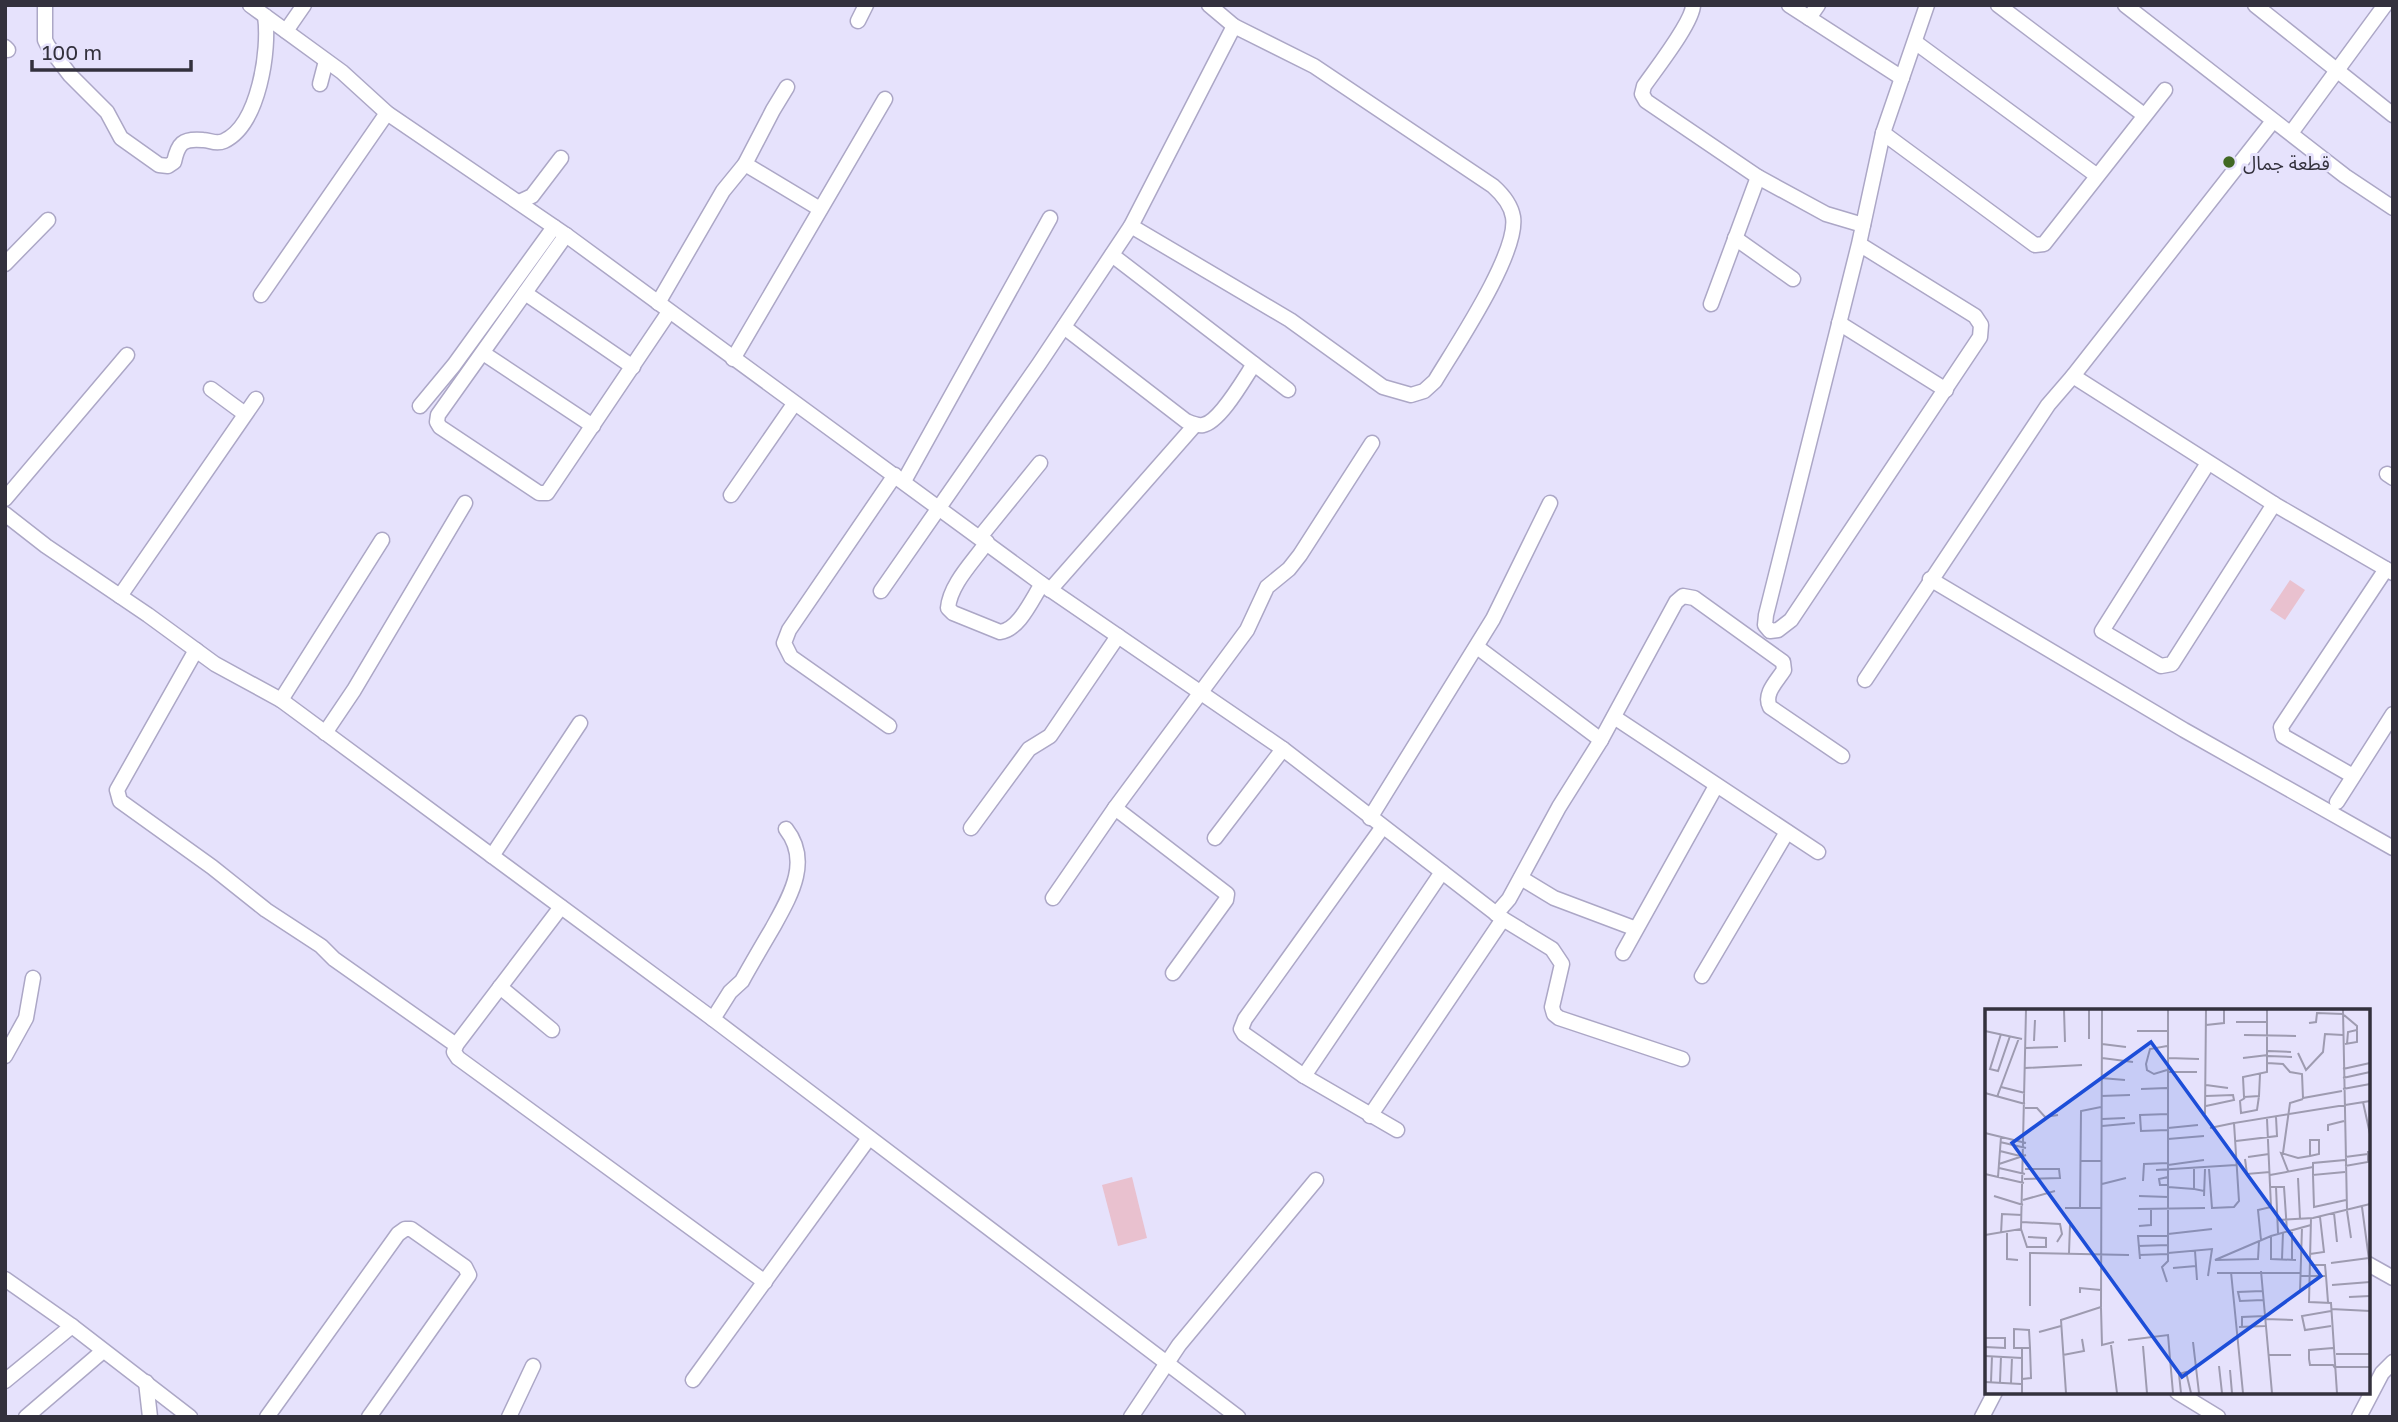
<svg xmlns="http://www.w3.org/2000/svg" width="2398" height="1422" viewBox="0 0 2398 1422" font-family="'Golos Text','Noto Sans Arabic',sans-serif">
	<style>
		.green { fill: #e9c1cf }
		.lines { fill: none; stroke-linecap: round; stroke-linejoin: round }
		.minor-casing { stroke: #aca7c6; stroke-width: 17 }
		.minor { stroke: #fff; stroke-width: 14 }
		.poi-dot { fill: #416823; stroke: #e6e2fc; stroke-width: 2.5 }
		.labels { text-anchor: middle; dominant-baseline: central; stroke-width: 6; stroke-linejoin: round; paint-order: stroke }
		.poi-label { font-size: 19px; fill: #33313d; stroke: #e6e2fc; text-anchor: start }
		.inset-road { fill: none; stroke: #9e9bb0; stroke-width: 2 }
		.view { fill: #1d4ed8; fill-opacity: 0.15; stroke: #1d4ed8; stroke-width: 3.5 }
		.inset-edge { fill: none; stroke: #33313d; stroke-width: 3.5 }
	</style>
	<rect width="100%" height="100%" fill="#e6e2fc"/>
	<!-- green -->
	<g class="green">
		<polygon points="2290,580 2305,590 2285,620 2270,610"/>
		<polygon points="1132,1177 1147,1238 1118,1246 1102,1185"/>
	</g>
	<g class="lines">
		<!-- minor casing -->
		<g class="minor-casing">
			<g id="minor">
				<path d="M45 5V40L48 46 70 75 107 112 121 138 159 165 168 166 174 162C178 144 182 138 203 140 211 140 215 145 224 141 259 125 270 49 265 16"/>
				<polyline points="250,5 342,72 387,113 566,235 1042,584 1283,749 1503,919 1552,949 1562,964 1552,1007 1554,1014 1559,1018 1682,1059"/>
				<path d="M1693 5C1693 22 1655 70 1644 86L1642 94 1646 101 1758 177 1826 214 1863 225"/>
				<polyline points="1789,5 1902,78"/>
				<polyline points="1998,5 2144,115"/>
				<polyline points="2125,5 2345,176 2393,208"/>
				<polyline points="2255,5 2393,115"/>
				<polyline points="1809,18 1818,5"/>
				<polyline points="858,21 866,5"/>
				<polyline points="286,31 304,5"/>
				<polyline points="1915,42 2096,175"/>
				<polyline points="5,47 8,50"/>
				<polyline points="320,84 326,61"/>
				<polyline points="1883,133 2035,245 2044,244 2165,90"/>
				<polyline points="2291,133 2385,5"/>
				<polyline points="745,164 820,209"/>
				<polyline points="519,202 532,196 561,158"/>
				<path d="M1131 226 1290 320 1383 387 1411 395 1424 391 1435 381C1454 349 1519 253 1513 217 1511 205 1502 194 1493 186L1314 66 1234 26 1209 5"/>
				<polyline points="566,235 438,415 437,422 440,427 539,493 547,493 669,312"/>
				<polyline points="1735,238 1793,279"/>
				<polyline points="1859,244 1975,316 1981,325 1980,337 1791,620 1778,630 1770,631 1765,625 1766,615 1859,244 1883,133 1927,5"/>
				<polyline points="1112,255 1288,390"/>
				<polyline points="5,264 48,220"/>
				<polyline points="525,293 633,367"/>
				<polyline points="261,295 387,113"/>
				<polyline points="658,303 723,191 745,164 773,110 787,87"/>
				<polyline points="1711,304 1758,177"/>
				<polyline points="1839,323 1946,390"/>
				<path d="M1064 327 1186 421C1191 423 1197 426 1203 425 1220 422 1244 379 1254 364"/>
				<polyline points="483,353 593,426"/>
				<polyline points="733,359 885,99"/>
				<polyline points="2073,376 2274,504 2393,573"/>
				<polyline points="211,389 245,414"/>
				<polyline points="420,406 454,365 554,227"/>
				<polyline points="2208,463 2102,631 2161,666 2172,664 2274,504"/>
				<polyline points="2387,474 2393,478"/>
				<polyline points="904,481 1050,218"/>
				<polyline points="731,495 794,404"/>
				<polyline points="5,499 127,355"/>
				<polyline points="5,514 46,546 148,615 215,664 281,700 713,1019 1238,1417"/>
				<polyline points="980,537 1040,463"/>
				<path d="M987 542C974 561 950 584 948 608L953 613 1000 632C1019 630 1032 599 1042 584"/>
				<polyline points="1930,579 2184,730 2393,848"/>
				<polyline points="1050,590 1195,425"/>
				<polyline points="881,591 1039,364 1131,226 1234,26"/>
				<polyline points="120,596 256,399"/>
				<polyline points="1477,647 1601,740"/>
				<polyline points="196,650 117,790 120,801 212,867 266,910 321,946 334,959 456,1045 454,1052 458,1058 765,1282"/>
				<polyline points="1865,680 2048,405 2073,376 2273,121"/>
				<polyline points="281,700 382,540"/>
				<polyline points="1614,717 1818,852"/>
				<polyline points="889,726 791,657 784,643 789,630 895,475"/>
				<polyline points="325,733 354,690 465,503"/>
				<polyline points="2353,776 2283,736 2281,727 2386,569"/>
				<polyline points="2337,802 2393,714"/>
				<polyline points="1115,808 1227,894 1226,900 1173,973"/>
				<polyline points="1370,818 1493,619 1550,503"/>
				<polyline points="971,828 1029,749 1050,736 1118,636"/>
				<polyline points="1382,828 1245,1019 1241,1029 1244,1034 1304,1076 1397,1130"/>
				<polyline points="1215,838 1283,749"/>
				<polyline points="492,856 580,723"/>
				<polyline points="1521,878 1554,898 1631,927"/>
				<polyline points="1053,898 1115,808 1247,630 1267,587 1289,569 1300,555 1372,443"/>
				<path d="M1496 914 1509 899 1559 807 1601 740 1676 602 1683 596 1694 598 1783 662 1784 670C1777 681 1763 694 1770 707L1842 756"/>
				<polyline points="1623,953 1716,786"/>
				<polyline points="1702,976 1787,832"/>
				<polyline points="500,987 552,1030"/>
				<path d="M713 1019 730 992 742 981C752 963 762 946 772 929 789 898 812 862 786 829"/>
				<polyline points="456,1045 561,907"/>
				<polyline points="5,1056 26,1018 33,978"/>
				<polyline points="1304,1076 1442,872"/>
				<polyline points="1370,1116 1503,919"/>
				<polyline points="2368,1264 2393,1278"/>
				<polyline points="5,1279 72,1326 190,1417"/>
				<polyline points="693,1380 869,1138"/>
				<polyline points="5,1381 72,1326"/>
				<polyline points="146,1382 150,1417"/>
				<polyline points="2177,1392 2218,1417"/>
				<polyline points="26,1417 103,1351"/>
				<polyline points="267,1417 398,1234 405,1229 411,1229 465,1267 469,1275 369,1417"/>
				<polyline points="509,1417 533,1366"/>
				<polyline points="1131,1417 1179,1345 1316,1180"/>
				<polyline points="1982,1417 1995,1392"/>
				<polyline points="2359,1417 2382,1373 2393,1362"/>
			</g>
		</g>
		<!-- minor -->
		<use href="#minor" class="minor"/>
	</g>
	<!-- markers -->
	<circle class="poi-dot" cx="2229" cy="162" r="7"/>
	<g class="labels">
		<!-- poi labels -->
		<g class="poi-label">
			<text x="2243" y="162">قطعة جمال</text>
		</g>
	</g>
	<!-- overview -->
	<g transform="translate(1985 1009)">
		<rect width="385" height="385" fill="#e6e2fc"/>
		<path class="inset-road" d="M79 1 80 33M358 1 362 201M359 6 372 17V21L363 23 362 35M251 13H282M324 14 331 13 332 4 358 5M221 16 239 14V1M0 22 37 30M152 22H183M16 25 5 60 13 62 25 27M259 26 311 27M104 30V1M49 32 50 11M117 35 141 38M360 35 372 33V21M182 37 165 40 161 55 162 61 169 65 182 61M40 39 73 38M283 42 306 43M313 44 321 61 338 43 340 25 358 26M283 47 307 48M117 49 148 53M183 49 214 50M258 49 283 46M282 54 298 55 305 63 317 65 318 89 357 82M40 59 97 56M358 60 385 54M183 63H212M275 65 274 87 259 88 258 68 282 63V1M116 69 140 71M358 69 385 63M221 76 243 79M16 78 40 84M156 80 182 79M358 80 385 75M0 84 40 95M116 87 145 86M221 87 248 86 249 91 221 97M12 88 34 29M260 89 255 92 256 104 272 101 274 87M378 93 385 125M40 99H52L60 108 73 106M220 105 221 1M117 110 140 109M117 117 150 114M183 119 213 116M225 119 249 114M183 121 156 122 155 106 183 105M343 122V116L359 112M0 124 41 134M183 130 219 127M251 132 292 127 291 108M15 133 41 139M15 142 39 148M298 144 305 94 318 90M263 148 284 145M360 148 383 145M260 150 262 165 285 163M360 151 328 154V166L360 163M96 152H117M14 155 41 146M183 156 219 151M360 157 383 153V142M14 159 40 165M209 160V180L219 182M224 160 227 199 249 198 254 192 249 114 385 92M171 161 251 156M303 162 296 144 313 149 325 147 334 145V131H325V147M0 165 39 174M285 166 328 158M328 166 329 198 361 191M13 168 16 128M313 169 315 210M39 170 75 169 74 160H40M158 172 159 155 183 154M117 175 141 169M183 176H175L174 170 183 168M183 178 209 180M285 178H299L302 222M291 178 293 224M9 187 38 196M154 187 183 188M219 187 220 160M38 191 70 182M377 198 385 258M80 199H116M95 199 96 102 116 98M153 200 220 199M362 202 366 229M349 204 352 233M326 209 324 293 346 294 352 384M292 211 328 209 385 195M37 213 75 215 77 225 72 233M154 217 166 216V199M36 220 42 238H61V229L43 228M22 224V250L33 251M16 225 17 205 37 206M183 225 227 220M0 226 36 220 41 1M286 227V250L311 251M276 231 273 201 286 198 282 110M274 232 273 250 230 251 286 227 326 216M153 237 183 236M210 242 212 271M84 244 85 216M183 244 227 240 223 267M325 245 339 243 335 208M154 246 183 245M155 250 153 227H183M297 250 298 223M307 251V221M346 254 384 249M188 259 211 257M276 262 287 384M246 263 258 384M232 264H315M315 267H341L340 256H325M341 267 343 293M182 273 177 258 183 252V1M347 276 385 273M277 282 253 283 255 292 278 291M315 283 317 218M95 284V279L116 281M364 288 385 287M45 297V244L144 246M116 299 117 336 129 333M346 300 385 302M346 302 317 307 320 321 346 317M280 310 308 311M254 318 280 317M257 318V308L280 307M54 323 76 317M0 329H20V339L0 338M143 331 183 326 188 384M208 333 214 384M126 336 132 384M158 337 162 384M37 339V384M348 339 324 341V350L325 356H348L350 359M351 345H385M78 346 99 342 97 330M283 346H306M0 347 37 349M234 357 237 384M351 358H385M245 361 247 384M37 370 46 369 45 339 44 321 29 320V339H45M0 373 36 375M6 373 7 347M15 373 16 347M26 374 27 348M81 384 76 311 116 298 117 1M196 384 194 365 201 363 206 384"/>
		<path class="view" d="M166 33 336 267 197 368 27 134Z"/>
		<rect width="385" height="385" class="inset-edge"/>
	</g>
	<!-- border -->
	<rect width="2398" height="1422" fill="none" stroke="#33313d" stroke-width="14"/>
	<!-- scale -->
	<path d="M32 60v10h159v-10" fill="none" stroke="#33313d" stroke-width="3.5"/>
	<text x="42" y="60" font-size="21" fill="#33313d" stroke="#e6e2fc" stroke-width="5" paint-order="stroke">100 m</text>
</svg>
